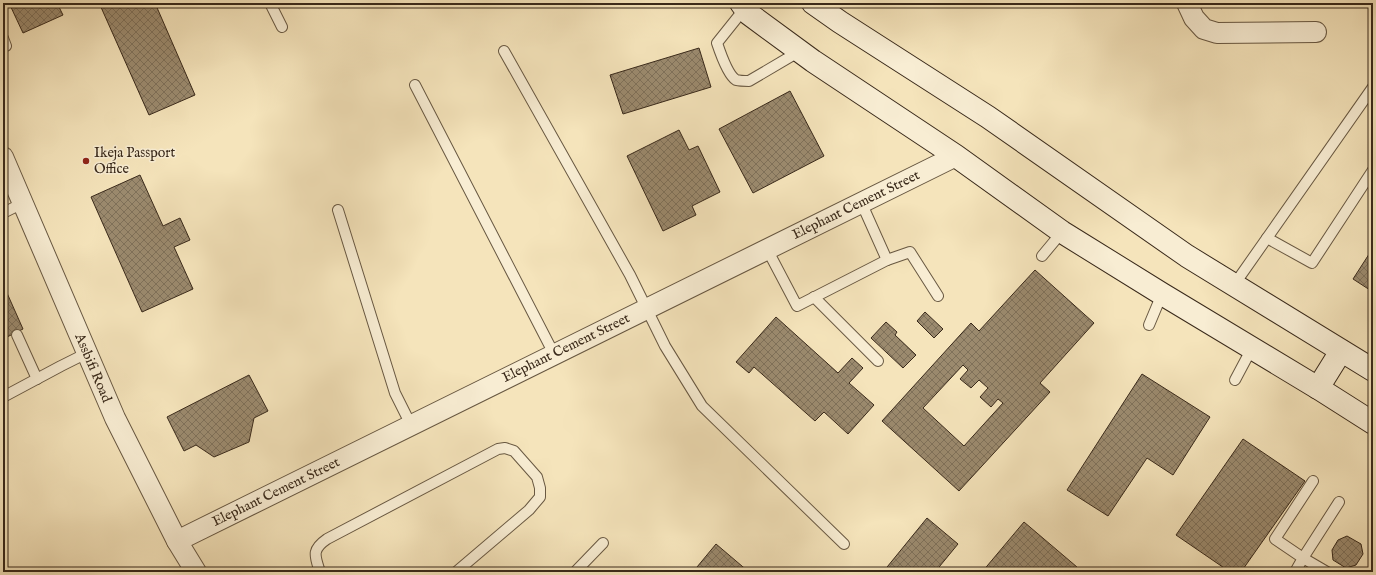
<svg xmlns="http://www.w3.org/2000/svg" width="1376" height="575" viewBox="0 0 1376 575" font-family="'IM FELL English',serif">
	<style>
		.building { fill: url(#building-cross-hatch); stroke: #39291a; fill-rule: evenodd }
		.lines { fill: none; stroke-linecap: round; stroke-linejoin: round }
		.lane-casing { stroke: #685842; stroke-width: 12 }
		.street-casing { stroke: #685842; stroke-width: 22 }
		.secondary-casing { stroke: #39291a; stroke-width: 24 }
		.lane { stroke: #f8edd3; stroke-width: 10 }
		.street { stroke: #f8edd3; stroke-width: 20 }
		.secondary { stroke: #f8edd3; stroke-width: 22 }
		.poi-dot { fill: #8f2418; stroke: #f8edd3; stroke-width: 1.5 }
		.labels { text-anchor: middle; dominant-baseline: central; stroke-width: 3; stroke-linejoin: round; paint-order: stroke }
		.poi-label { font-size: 14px; fill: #39291a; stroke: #f8edd3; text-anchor: start }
		.street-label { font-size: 14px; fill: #39291a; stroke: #f8edd3 }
	</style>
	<defs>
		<pattern id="building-cross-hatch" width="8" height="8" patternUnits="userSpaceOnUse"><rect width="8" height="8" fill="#9b8a6e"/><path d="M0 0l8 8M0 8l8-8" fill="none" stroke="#7f715a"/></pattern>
	</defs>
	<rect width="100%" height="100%" fill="#f5e4bb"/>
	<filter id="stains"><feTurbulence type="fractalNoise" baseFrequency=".005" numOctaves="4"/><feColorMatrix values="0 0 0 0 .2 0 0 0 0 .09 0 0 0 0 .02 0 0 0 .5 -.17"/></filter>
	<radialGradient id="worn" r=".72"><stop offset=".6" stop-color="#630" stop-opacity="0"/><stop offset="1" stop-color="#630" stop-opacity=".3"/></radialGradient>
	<!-- building -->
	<g class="building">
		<polygon points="9,3 57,3 63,15 23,33"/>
		<polygon points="105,3 155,3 195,95 149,115 100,5"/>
		<polygon points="699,48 711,87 623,114 610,75"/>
		<polygon points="790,91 824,156 753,193 719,129"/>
		<polygon points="679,130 689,150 698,146 720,192 692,206 696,215 663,231 627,156"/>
		<polygon points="140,175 163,226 180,218 190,240 174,247 193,289 142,312 91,197"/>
		<polygon points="1373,248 1373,292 1353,279"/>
		<path d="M1035 270 1094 323 1040 383 1050 392 959 491 882 421 971 323 979 331ZM963 365 968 370 960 379 971 388 979 380 988 388 980 397 991 407 998 399 1003 403 964 446 923 408Z"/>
		<polygon points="3,284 23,329 3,339"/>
		<polygon points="925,312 943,329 934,338 917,321"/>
		<polygon points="776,317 838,373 852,358 863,368 849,383 874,405 848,434 824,412 815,421 754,367 749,373 736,362"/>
		<polygon points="886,322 897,332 895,335 916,355 903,368 871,338"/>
		<polygon points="1142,374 1210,417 1173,475 1147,458 1108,516 1067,490"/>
		<polygon points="249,375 268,411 254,418 249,442 214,457 196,445 184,451 167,417"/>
		<polygon points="1243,439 1305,481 1241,572 1230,572 1176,535"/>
		<polygon points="927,518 958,544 935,572 883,572"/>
		<polygon points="1024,522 1077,567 1073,572 982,572"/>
		<polygon points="1347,536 1361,544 1363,554 1356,565 1346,568 1333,560 1332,550 1338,540"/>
		<polygon points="716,544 749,572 702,572 697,567"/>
	</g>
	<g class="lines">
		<!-- lane casing -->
		<g class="lane-casing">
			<g id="lane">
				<polyline points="270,3 282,27"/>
				<path d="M745 8 717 43C720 52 728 75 736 80 740 81 745 81 749 81L800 51"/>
				<polyline points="3,38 6,46"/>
				<polyline points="504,51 630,275 665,346 702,406 844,544"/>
				<polyline points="415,85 554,354"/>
				<polyline points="861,202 887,260"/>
				<polyline points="338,210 395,393 411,425"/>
				<polyline points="3,213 23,203"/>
				<polyline points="1267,238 1312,263 1373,170"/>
				<polyline points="767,249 797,306 887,260 910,252 938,296"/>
				<polyline points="1042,256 1062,232"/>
				<polyline points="1234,285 1373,87"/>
				<polyline points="814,297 878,361"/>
				<polyline points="1149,325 1162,294"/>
				<polyline points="17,335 37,379"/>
				<polyline points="1235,380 1252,348"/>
				<polyline points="3,397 61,366 87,353"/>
				<path d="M320 572C315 556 311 550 327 539L498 449 505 448 514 451 537 477 540 488V497L529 510 456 572"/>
				<polyline points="575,572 603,543"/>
				<polyline points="1295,572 1303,558 1275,539 1313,481"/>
				<polyline points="1327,572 1303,558 1339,502"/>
			</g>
		</g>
		<!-- street casing -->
		<g class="street-casing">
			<g id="street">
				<polyline points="1187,3 1194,18 1204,29 1217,33 1316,32"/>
				<polyline points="3,157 115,418 177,541 196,572"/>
				<polyline points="177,541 956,156"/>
			</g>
		</g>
		<!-- secondary casing -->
		<g class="secondary-casing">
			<g id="secondary">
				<polyline points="741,3 749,14 813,61 956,156 1062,232 1162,294 1318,388 1373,423"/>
				<polyline points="813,3 840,22 988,117 1187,256 1373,370"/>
				<polyline points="1318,388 1341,351"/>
			</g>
		</g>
		<!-- lane -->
		<use href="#lane" class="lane"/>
		<!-- street -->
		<use href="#street" class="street"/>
		<!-- secondary -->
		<use href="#secondary" class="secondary"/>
	</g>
	<!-- markers -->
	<circle class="poi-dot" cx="86" cy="161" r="4"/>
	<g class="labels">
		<!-- poi labels -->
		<g class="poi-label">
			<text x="94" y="153">Ikeja Passport<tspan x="94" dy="16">Office</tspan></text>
		</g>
		<!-- street labels -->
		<g class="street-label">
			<text transform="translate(856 205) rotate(-26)">Elephant Cement Street</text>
			<text transform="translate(566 348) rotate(-26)">Elephant Cement Street</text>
			<text transform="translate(93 368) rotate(67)">Assbifi Road</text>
			<text transform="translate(276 492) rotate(-26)">Elephant Cement Street</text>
		</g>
	</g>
	<!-- margin -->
	<rect width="1376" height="575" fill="none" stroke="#f5e4bb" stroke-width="16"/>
	<rect x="4" y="4" width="1368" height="567" fill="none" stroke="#39291a" stroke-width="2"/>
	<rect x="8" y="8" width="1360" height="559" fill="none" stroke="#39291a"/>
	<rect width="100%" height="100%" filter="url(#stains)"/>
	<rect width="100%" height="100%" fill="url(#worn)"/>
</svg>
